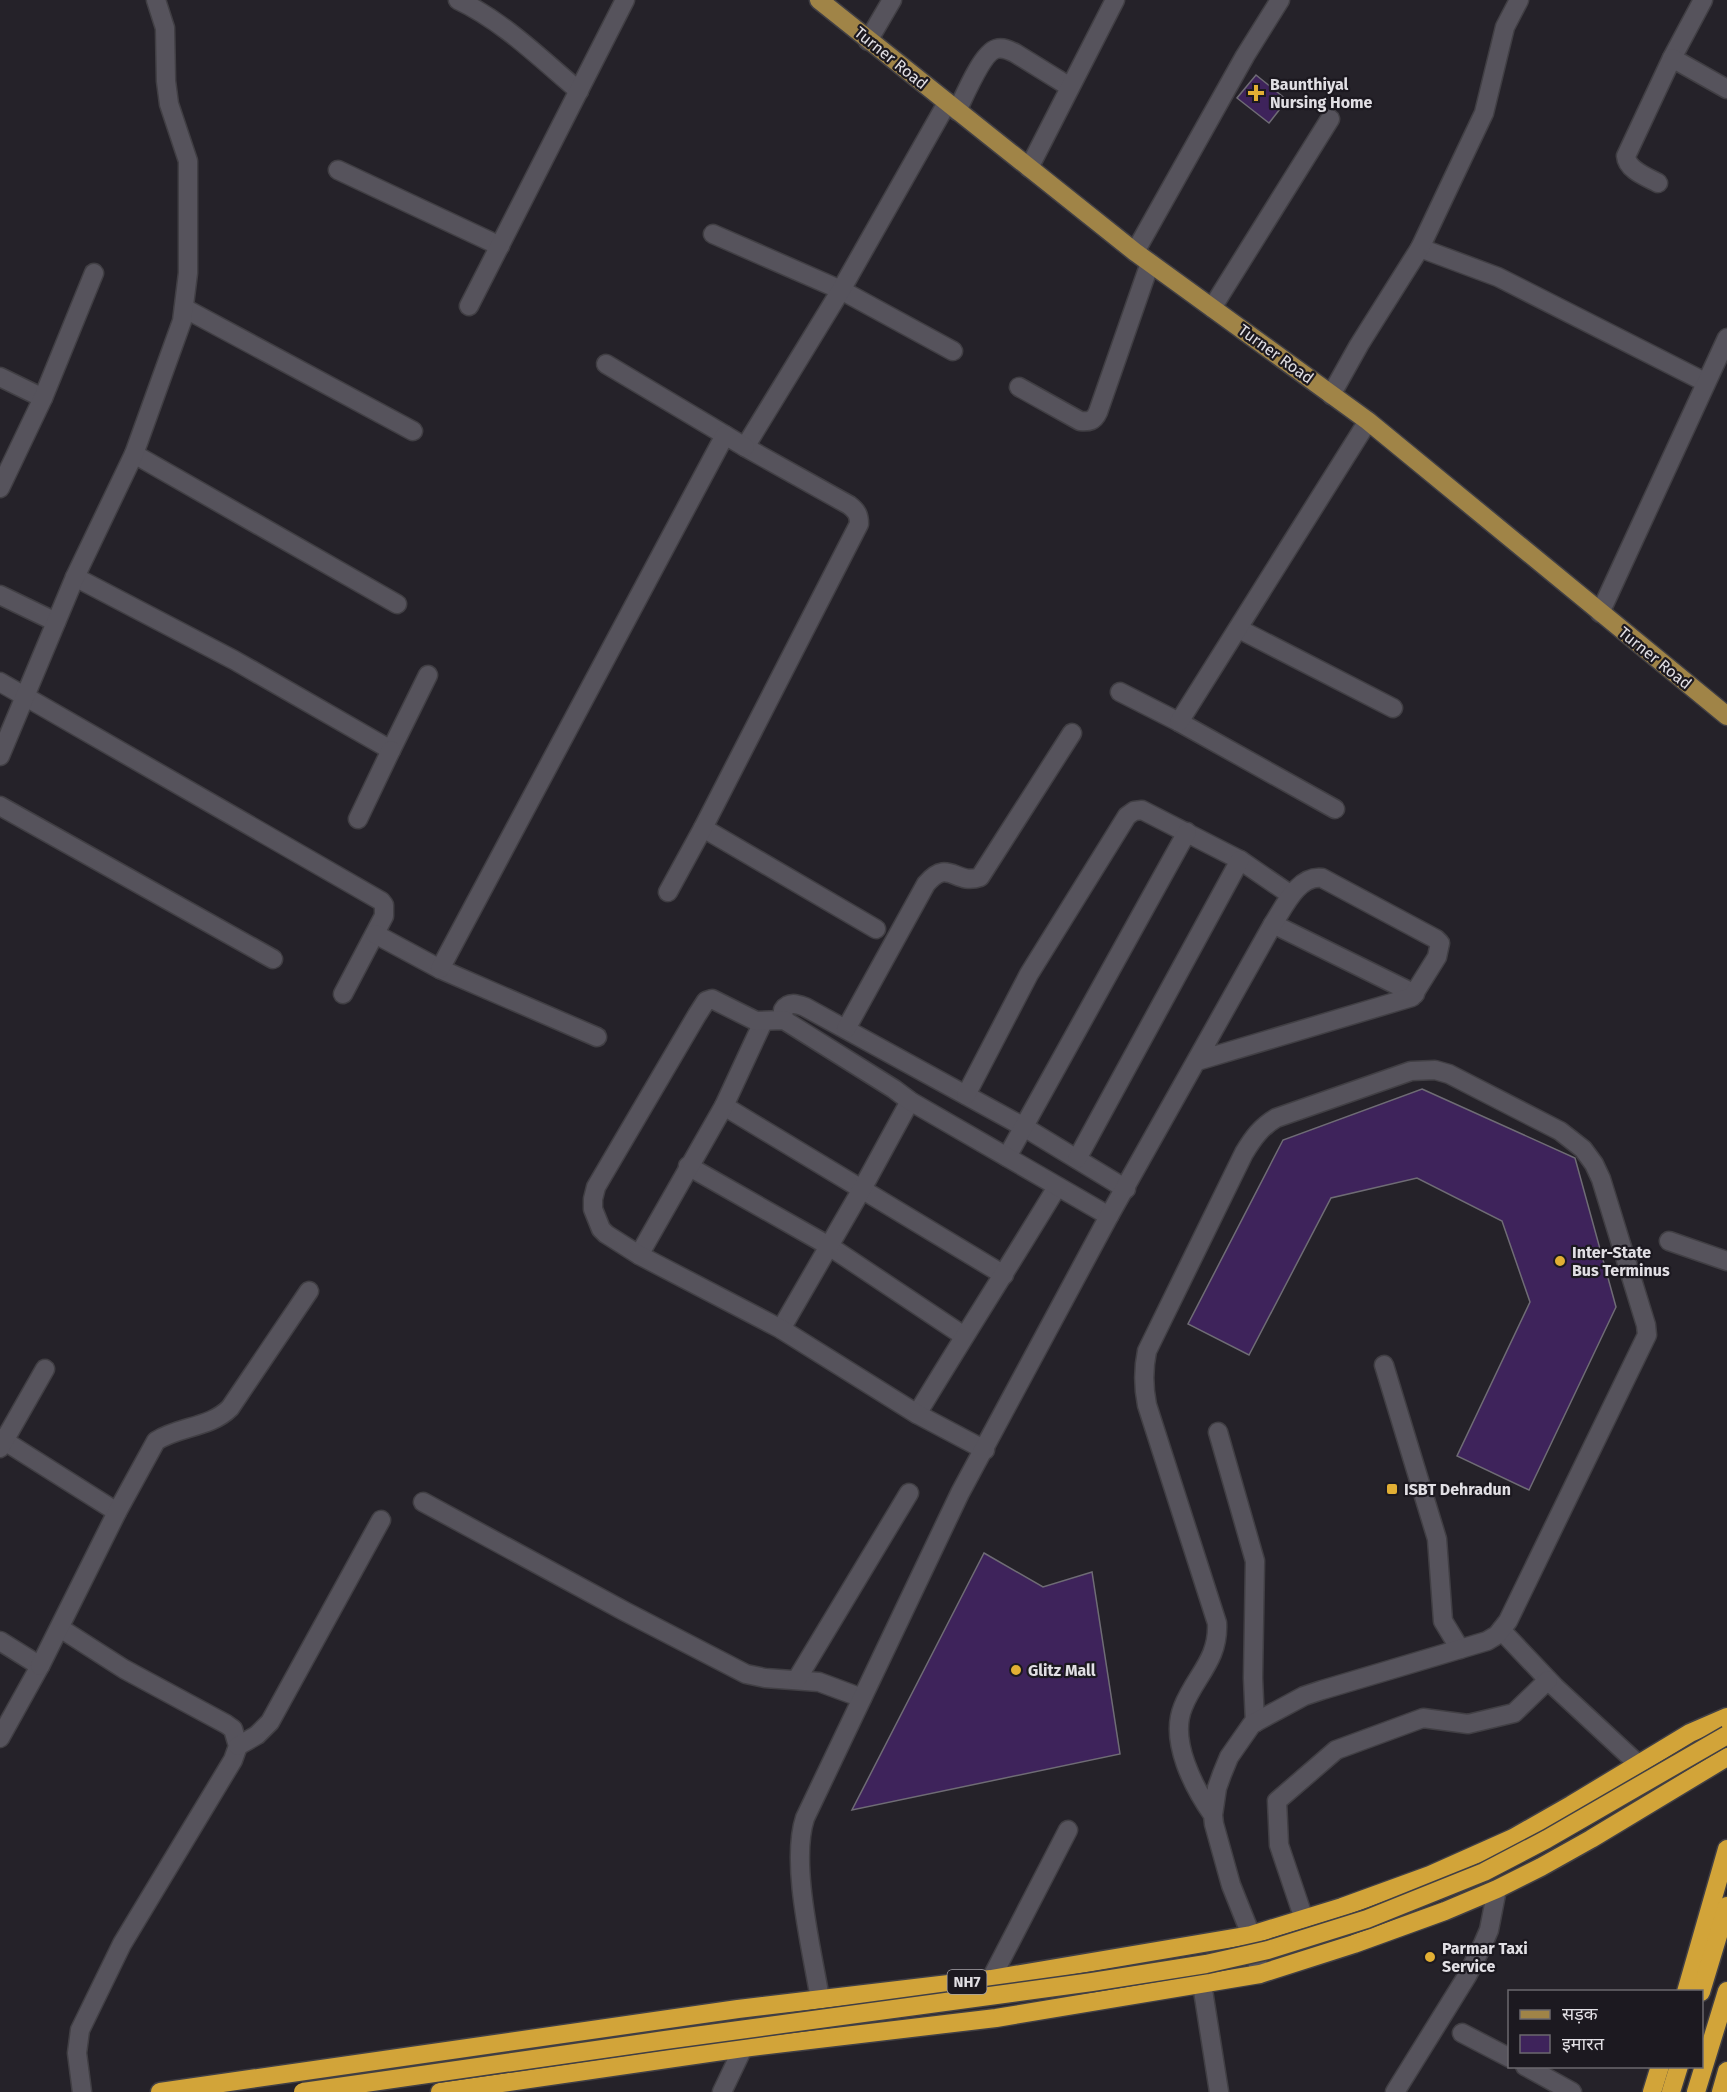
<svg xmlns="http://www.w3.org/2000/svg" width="1727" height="2092" viewBox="0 0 1727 2092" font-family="'Fira Sans','Noto Sans Devanagari',sans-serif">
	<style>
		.building { fill: #3e235b; stroke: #6f6c75; stroke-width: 1.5 }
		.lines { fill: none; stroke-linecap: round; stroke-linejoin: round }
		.minor-casing { stroke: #413f44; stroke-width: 21 }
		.major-casing { stroke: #413f44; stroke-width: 21 }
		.highway-casing { stroke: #413f44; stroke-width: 21 }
		.minor { stroke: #56535c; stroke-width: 18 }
		.major { stroke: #a08447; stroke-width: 18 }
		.highway { stroke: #d2a439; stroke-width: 18 }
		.highway-bridge-casing { stroke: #413f44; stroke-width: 21; stroke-linecap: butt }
		.highway-bridge { stroke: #d2a439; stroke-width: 18 }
		.poi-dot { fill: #e2af34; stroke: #1c1920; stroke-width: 2 }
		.labels { text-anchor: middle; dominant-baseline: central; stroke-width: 4.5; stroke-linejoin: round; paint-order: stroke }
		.shield { fill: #1c1920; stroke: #a6a4a9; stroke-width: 1.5 }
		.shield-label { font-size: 15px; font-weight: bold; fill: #e1dfe4 }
		.street-label { font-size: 16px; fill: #e1dfe4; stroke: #1c1920 }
		.poi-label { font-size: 16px; font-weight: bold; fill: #e1dfe4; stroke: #1c1920; text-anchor: start }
	</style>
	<rect width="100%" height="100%" fill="#252229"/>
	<!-- building -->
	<g class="building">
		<polygon points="1256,75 1287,100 1269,123 1237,98"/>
		<polygon points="1422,1089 1575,1158 1616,1307 1529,1490 1457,1456 1530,1302 1502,1221 1417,1178 1331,1198 1249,1355 1188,1324 1283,1140"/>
		<polygon points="984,1553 1043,1587 1092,1572 1120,1754 852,1810"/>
	</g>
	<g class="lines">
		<!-- minor casing -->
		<g class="minor-casing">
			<g id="minor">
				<path d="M458 0C503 21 541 59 579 91"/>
				<polyline points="868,41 892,0"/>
				<polyline points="1672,58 1703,0"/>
				<path d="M957 111C964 97 982 53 996 49 1003 47 1009 50 1015 53L1070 87"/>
				<polyline points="1029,168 1115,0"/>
				<polyline points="338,170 500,246"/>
				<path d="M1658 183C1647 177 1627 170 1626 156L1672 58 1727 89"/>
				<polyline points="713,234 841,290 953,351"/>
				<polyline points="1420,248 1498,277 1705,382"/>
				<polyline points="1135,252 1245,56 1280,0"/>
				<polyline points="469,306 625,0"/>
				<polyline points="184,308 413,431"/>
				<polyline points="1212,308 1330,119"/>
				<polyline points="606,364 725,435"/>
				<polyline points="0,377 43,398"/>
				<path d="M1019 387 1080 421C1089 422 1094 421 1098 412L1150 263"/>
				<polyline points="1331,395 1359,345 1420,248 1484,113 1505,27 1519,0"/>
				<polyline points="134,454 397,604"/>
				<polyline points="0,488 43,398 94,273"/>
				<polyline points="75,577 234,660 391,750 428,675"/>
				<polyline points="0,595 56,622"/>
				<polyline points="1600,613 1727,338"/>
				<polyline points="1239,629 1393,708"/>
				<polyline points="0,682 381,901 384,905 384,916 343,994"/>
				<polyline points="1120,692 1179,722 1335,809"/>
				<polyline points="1179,722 1368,421"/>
				<polyline points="0,756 75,577 134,454 182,321 188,273 188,161 169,104 166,81 165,28 156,0"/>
				<polyline points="0,806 273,959"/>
				<polyline points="358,819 391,750"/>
				<polyline points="703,828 876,929"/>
				<path d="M668 892 703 828 859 524C859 515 857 511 849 505L745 447 841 290 947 103"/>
				<polyline points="1273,924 1415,994"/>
				<polyline points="375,934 440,969 597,1037"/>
				<polyline points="440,969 725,435 745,447"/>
				<path d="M784 1020 783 1010C789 1001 797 1004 805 1007L1024 1127 1126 1189"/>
				<path d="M846 1029 926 884C949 857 955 886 980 877L1072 733"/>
				<polyline points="966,1095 1029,974 1127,816 1134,811 1142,810 1240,860 1291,895"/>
				<polyline points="724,1106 1004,1275"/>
				<polyline points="1007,1157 1187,832"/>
				<polyline points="1077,1159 1240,860"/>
				<polyline points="688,1166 829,1246 964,1336"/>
				<polyline points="1669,1241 1727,1261"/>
				<polyline points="639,1255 724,1106 763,1022"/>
				<polyline points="781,1329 862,1189 910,1101"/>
				<polyline points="1384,1365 1437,1539 1443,1621 1460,1649"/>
				<path d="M917 1414C963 1338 1011 1263 1057 1187"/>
				<polyline points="1218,1432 1255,1561 1253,1678 1255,1723"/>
				<polyline points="0,1438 117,1512"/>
				<polyline points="0,1448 45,1369"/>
				<polyline points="985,1450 917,1414 781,1329 639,1255 606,1234 601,1229 593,1209 593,1199 596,1187 697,1015 706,1001 712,999 756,1021 784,1020 894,1089 910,1101 1109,1216"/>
				<polyline points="423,1502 626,1612 746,1674 765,1678 819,1682 862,1698"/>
				<polyline points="60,1628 124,1669 226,1724 233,1729 238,1746 233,1760 122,1944 80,2030 77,2053 82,2092"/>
				<polyline points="1501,1630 1555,1687 1638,1764"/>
				<polyline points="0,1641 40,1666 0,1738"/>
				<path d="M40 1666 117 1512 156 1441C179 1426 210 1428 230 1408L309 1291"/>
				<polyline points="797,1679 909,1493"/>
				<polyline points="238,1746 257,1735 270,1722 381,1520"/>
				<path d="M1213 1815C1194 1788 1169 1741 1183 1707 1195 1676 1219 1660 1217 1623L1147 1405C1143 1385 1143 1370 1147 1351L1244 1153C1253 1138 1261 1127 1276 1118L1411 1071 1435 1070 1449 1074 1560 1131 1583 1149 1594 1164 1601 1179 1646 1325 1647 1335 1508 1621 1497 1635 1487 1641 1322 1690 1304 1696 1252 1724 1229 1757 1222 1774 1217 1788 1213 1815 1214 1824 1231 1885 1251 1935 1260 1974"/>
				<polyline points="1304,1919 1279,1845 1277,1801 1336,1750 1423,1718 1468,1724 1514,1713 1548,1680"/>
				<polyline points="991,1979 1068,1830"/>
				<polyline points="1202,1984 1219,2092"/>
				<path d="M820 1999C812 1950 790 1863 805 1818L960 1493 1109 1216 1273 924C1284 907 1298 875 1322 878L1436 939 1440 943 1437 957 1412 997 1197 1061"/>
				<polyline points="1462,2033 1510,2058"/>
				<polyline points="1525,2066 1572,2092"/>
				<polyline points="722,2092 743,2048"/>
				<polyline points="1395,2092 1467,1976 1483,1944 1489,1930 1497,1889"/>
			</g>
		</g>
		<!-- major casing -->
		<g class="major-casing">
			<polyline id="major" points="819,0 1135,252 1368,421 1727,716"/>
		</g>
		<!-- highway casing -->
		<g class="highway-casing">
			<g id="highway">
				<polyline points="1686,1992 1727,1849"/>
				<polyline points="1701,1992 1727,1906"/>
				<polyline points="160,2092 738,2009 991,1979 1251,1935 1342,1907 1430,1875 1513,1838 1571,1805 1690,1733 1727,1717"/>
				<polyline points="440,2092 743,2048 996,2018 1260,1974 1354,1944 1445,1911 1497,1889 1541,1867 1591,1839 1727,1757"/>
				<polyline points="1652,2092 1660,2066"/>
				<polyline points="1671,2092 1679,2066"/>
				<polyline points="1696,2092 1727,1991"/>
				<polyline points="1721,2092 1727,2071"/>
			</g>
		</g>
		<!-- minor -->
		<use href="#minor" class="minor"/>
		<!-- major -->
		<use href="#major" class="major"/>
		<!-- highway -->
		<use href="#highway" class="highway"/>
		<!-- highway-bridge casing -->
		<g class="highway-bridge-casing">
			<polyline id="highway-bridge" points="303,2092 665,2040 1092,1982 1206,1964 1268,1950 1367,1919 1484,1872 1547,1839 1727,1735"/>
		</g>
		<!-- highway-bridge -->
		<use href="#highway-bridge" class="highway-bridge"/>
	</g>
	<!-- markers -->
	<g class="poi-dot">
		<path d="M1253 84h6v6h6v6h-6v6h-6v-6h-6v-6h6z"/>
		<circle cx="1560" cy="1261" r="6"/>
		<rect x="1386" y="1483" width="12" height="12" rx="3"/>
		<circle cx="1016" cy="1670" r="6"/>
		<circle cx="1430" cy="1957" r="6"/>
	</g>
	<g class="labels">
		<!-- shield labels -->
		<rect class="shield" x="947.5" y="1970" width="39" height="24" rx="4.5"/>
		<g class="shield-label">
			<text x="967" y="1982">NH7</text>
		</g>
		<!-- street labels -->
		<g class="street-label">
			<text transform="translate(891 58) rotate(39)">Turner Road</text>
			<text transform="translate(1276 354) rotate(36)">Turner Road</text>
			<text transform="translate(1655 658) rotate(39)">Turner Road</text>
		</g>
		<!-- poi labels -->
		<g class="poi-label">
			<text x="1270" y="84">Baunthiyal<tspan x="1270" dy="18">Nursing Home</tspan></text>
			<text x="1572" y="1252">Inter-State<tspan x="1572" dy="18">Bus Terminus</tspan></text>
			<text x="1404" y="1489">ISBT Dehradun</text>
			<text x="1028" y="1670">Glitz Mall</text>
			<text x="1442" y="1948">Parmar Taxi<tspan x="1442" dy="18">Service</tspan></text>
		</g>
	</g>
	<!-- legend -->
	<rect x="1508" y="1990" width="195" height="78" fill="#1c1920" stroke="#6b686e" stroke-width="1.5"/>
	<rect x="1520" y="2010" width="30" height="9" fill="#a08447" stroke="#6b686e" stroke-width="1.5"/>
	<text x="1562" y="2020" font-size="18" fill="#e1dfe4">सड़क</text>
	<rect x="1520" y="2035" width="30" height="18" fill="#3e235b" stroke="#6b686e" stroke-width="1.5"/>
	<text x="1562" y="2050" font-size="18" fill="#e1dfe4">इमारत</text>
</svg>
